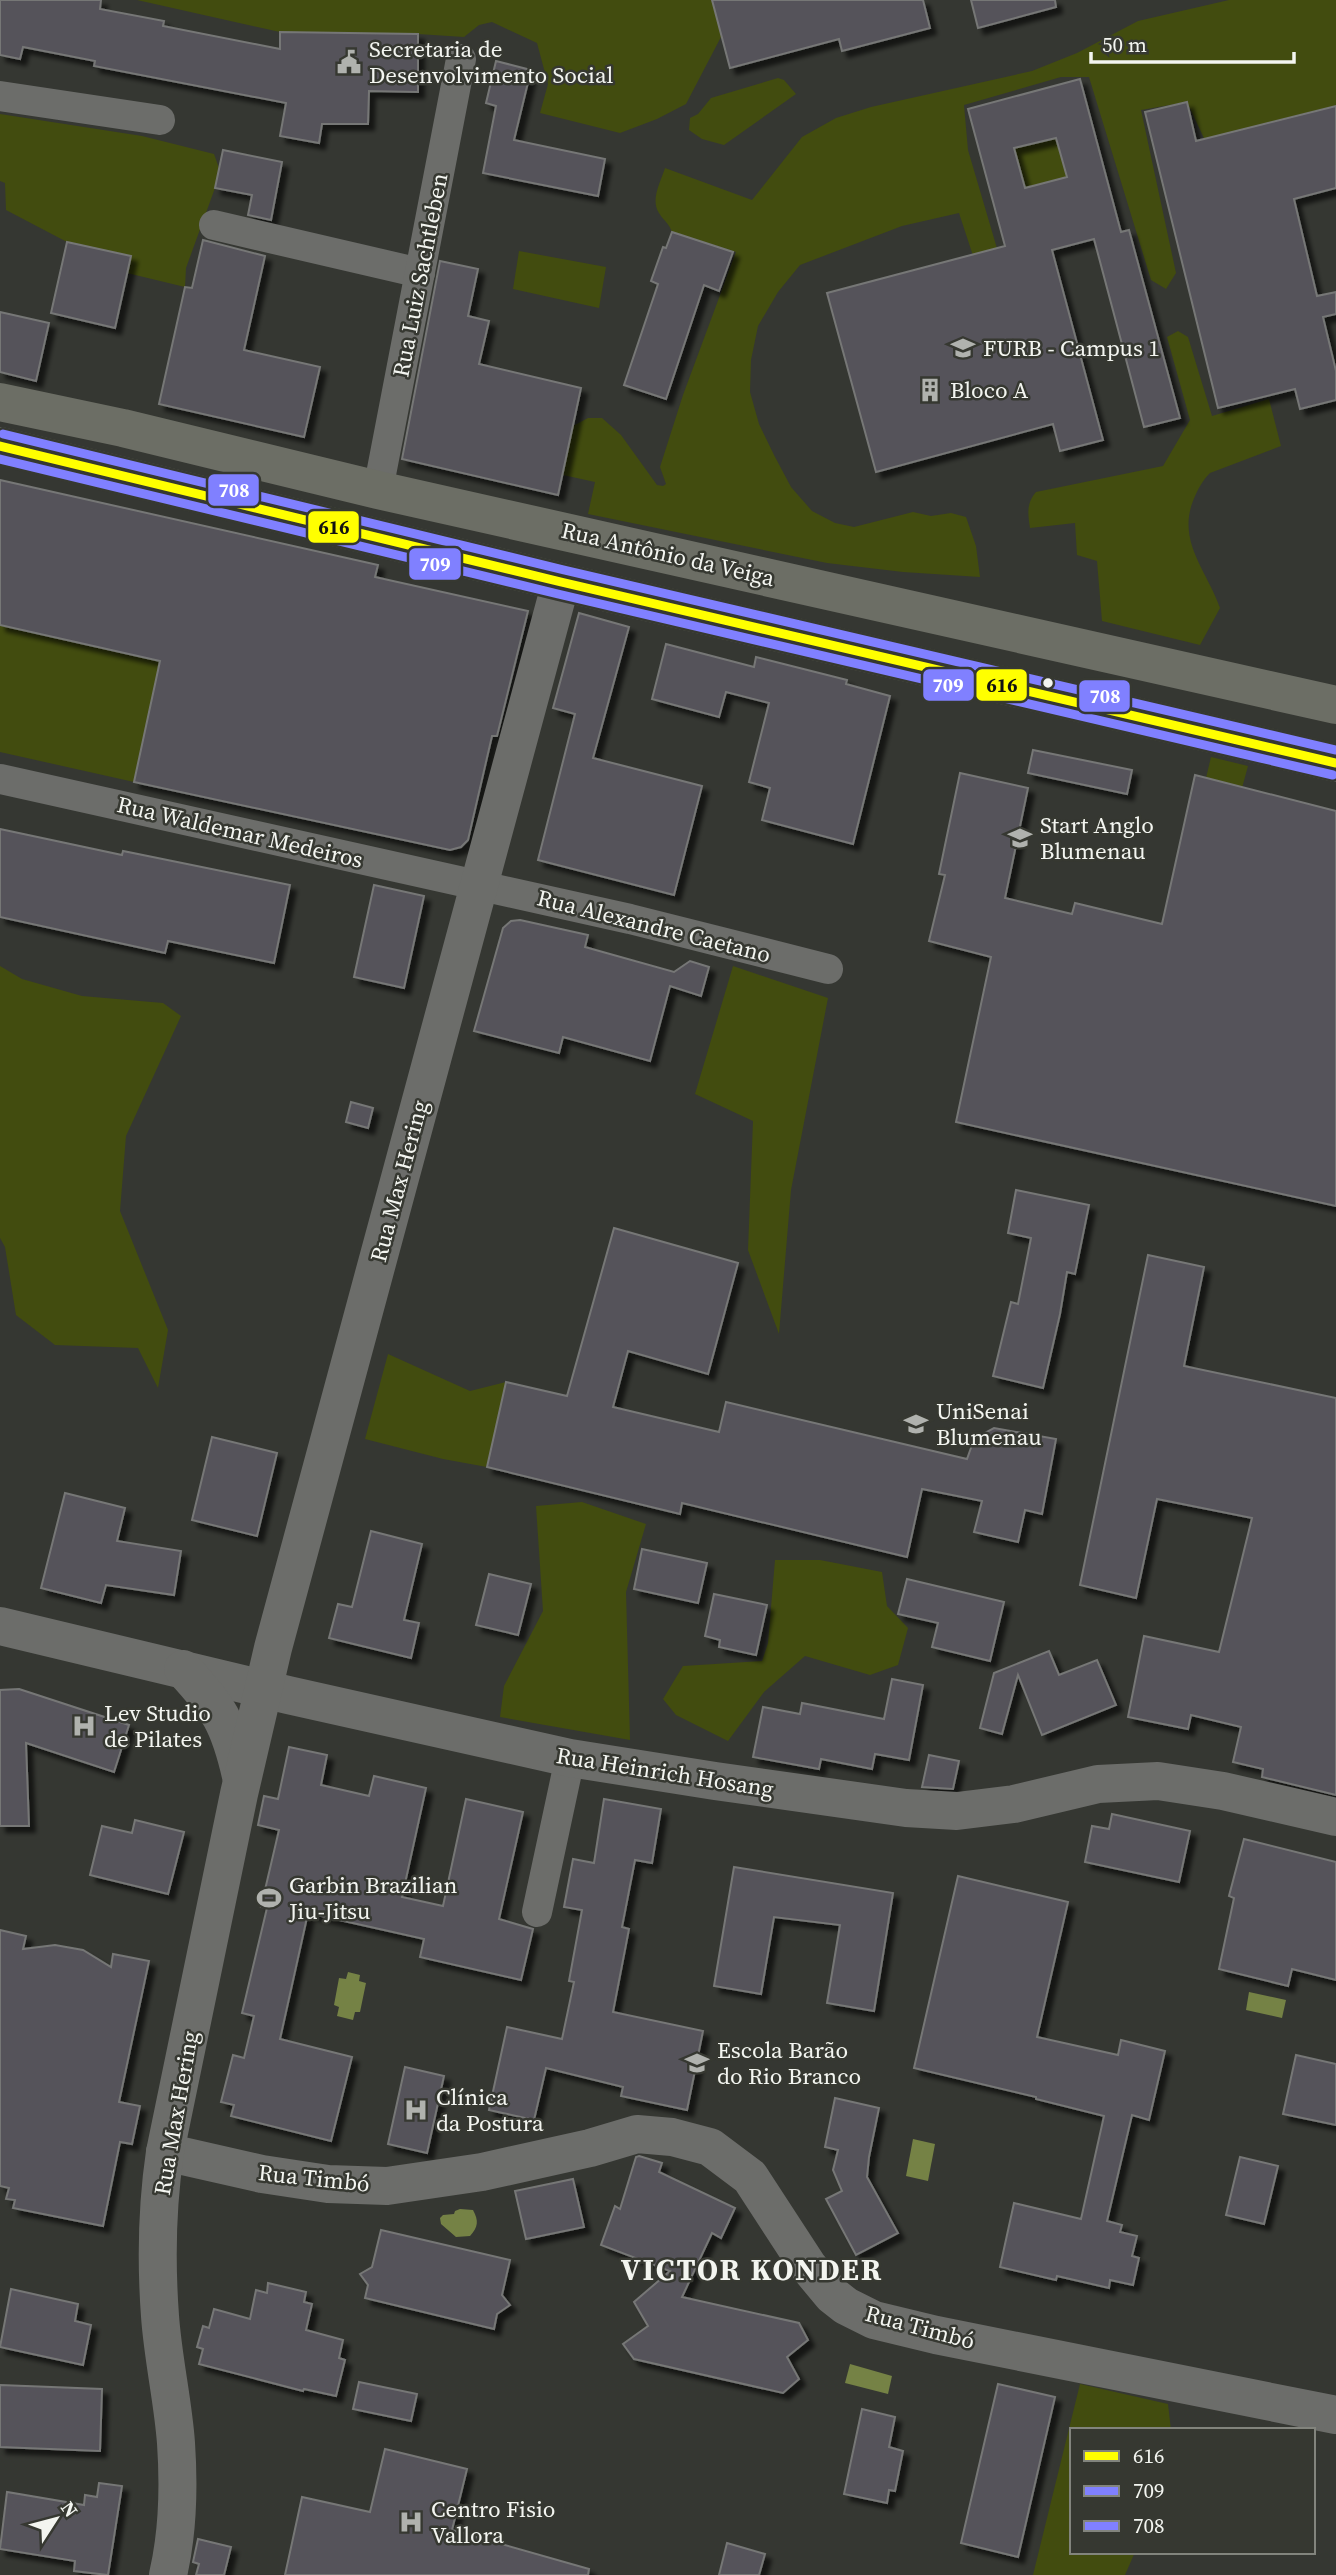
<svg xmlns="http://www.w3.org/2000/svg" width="1336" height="2575" viewBox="0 0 1336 2575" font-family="'Source Serif 4',serif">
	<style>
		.green { fill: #424c0f }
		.water { fill: #758245 }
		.building { fill: #55525a; stroke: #767776; stroke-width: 2; fill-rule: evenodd; filter: url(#shadow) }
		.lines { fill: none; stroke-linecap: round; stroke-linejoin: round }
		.street { stroke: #6c6d6a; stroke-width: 30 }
		.secondary { stroke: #6c6d6a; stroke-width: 38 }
		.primary { stroke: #6c6e65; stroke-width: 38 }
		.bus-1-casing { stroke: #363831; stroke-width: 14 }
		.bus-2-casing { stroke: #363831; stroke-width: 14 }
		.bus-3-casing { stroke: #363831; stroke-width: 14 }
		.bus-1 { stroke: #ff0; stroke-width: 9 }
		.bus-2 { stroke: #8080ff; stroke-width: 9 }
		.bus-3 { stroke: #8080ff; stroke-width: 9 }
		.bus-dot { fill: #f3f5f0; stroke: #363831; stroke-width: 2.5 }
		.labels { text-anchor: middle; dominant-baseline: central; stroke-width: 5; stroke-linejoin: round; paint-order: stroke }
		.poi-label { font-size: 23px; fill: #f3f5f0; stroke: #363831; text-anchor: start }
		.street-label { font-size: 23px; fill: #f3f5f0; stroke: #363831 }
		.district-label { font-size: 30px; font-weight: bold; letter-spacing: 2px; fill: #f3f5f0; stroke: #363831 }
		.line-badge { stroke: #363831; stroke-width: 2.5 }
		.badge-label { font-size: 19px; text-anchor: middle; font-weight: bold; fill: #fff }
		.pale-badge-label { font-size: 19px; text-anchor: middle; font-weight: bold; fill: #111 }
	</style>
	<defs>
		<filter id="shadow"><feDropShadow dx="6" dy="6" stdDeviation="2" flood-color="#0009"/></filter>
	</defs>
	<rect width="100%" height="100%" fill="#353732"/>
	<!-- green -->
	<g class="green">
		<polygon points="137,0 712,0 722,35 686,104 657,119 620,133 540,113 548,84 537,43 492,22 479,25 464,37 418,34 280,32"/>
		<path d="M1229 0H1336V106L1231 132 1209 149 1187 102 1141 110 1176 273 1166 289 1151 280 1089 77H1061L964 105 968 150 1019 323 1000 338 959 213 902 226 800 265 778 292 758 326 751 360 750 392 759 424 774 455 791 487 812 511 835 523 854 527 913 512 931 516 951 513 966 517 976 546 980 577 903 572 827 563 588 514 595 482 563 475 573 426 588 418H602L621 435 657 485 663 486 666 484 660 467 683 395 736 252 672 232C669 223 663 220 659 213 650 200 661 181 665 168L752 200 802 137 836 118 871 107 1032 71 1077 53 1138 21Z"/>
		<polygon points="778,78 784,80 796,94 724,145 702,139 689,130 690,118 698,114 711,98"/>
		<polygon points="0,114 142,136 214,154 219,168 215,188 186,268 185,287 127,273 130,256 67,242 6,210 5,183 0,181"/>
		<polygon points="1056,138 1067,177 1025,188 1014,148"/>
		<polygon points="519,251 606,267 599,308 513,289"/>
		<path d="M1178 331 1188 337 1212 416 1269 399 1281 446 1210 473C1202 481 1197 491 1193 501 1177 542 1208 572 1220 608L1200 645 1102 621 1097 561 1077 555 1075 523 1030 528C1028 514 1026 504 1036 492L1163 466 1190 420 1167 337Z"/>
		<polygon points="0,625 161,661 134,782 0,752"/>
		<polygon points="1211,757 1248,766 1242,788 1206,778"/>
		<polygon points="0,966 22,979 82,996 163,1003 181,1016 126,1136 120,1211 168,1330 158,1388 138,1348 55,1345 16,1315 5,1247 0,1238"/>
		<polygon points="733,966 828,998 791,1190 779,1334 748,1250 753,1121 695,1094"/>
		<polygon points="388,1354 470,1391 506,1382 487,1467 443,1459 365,1439"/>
		<polygon points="582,1502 646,1524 626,1592 630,1740 500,1717 504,1686 543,1611 536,1506"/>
		<polygon points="775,1560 820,1560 882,1572 887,1606 908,1628 898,1665 870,1675 805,1656 764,1692 728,1741 676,1715 663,1699 683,1666 762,1661 768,1643"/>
		<polygon points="1080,2384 1168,2404 1171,2430 1072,2430 1072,2552 1135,2552 1125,2575 1033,2575"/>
	</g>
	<!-- water -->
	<g class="water">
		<polygon points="348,1972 360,1975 359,1981 366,1983 360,2012 355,2012 353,2020 337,2016 339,2007 334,2005 339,1978 346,1979"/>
		<polygon points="1249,1992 1286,2000 1282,2018 1246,2010"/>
		<polygon points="913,2139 935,2144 928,2181 906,2176"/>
		<path d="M460 2209 473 2210C479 2221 478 2227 470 2236L456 2237 441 2224 440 2218 443 2215 454 2214 455 2211Z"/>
		<polygon points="850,2364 892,2376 888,2394 845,2383"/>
	</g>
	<!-- building -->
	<g class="building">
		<polygon points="0,0 101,0 100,9 164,21 163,26 280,49 280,32 418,34 418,92 369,91 368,124 322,124 319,143 280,136 286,103 94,66 95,61 23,47 20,59 0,55"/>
		<polygon points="712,0 923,0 930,28 842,51 839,39 730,68"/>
		<polygon points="971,0 1055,0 1056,7 978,28"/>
		<polygon points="496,61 531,70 514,140 605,159 598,196 483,173 496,106 486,103"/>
		<path d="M1080 79 1121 232 1129 230 1180 418 1144 427 1094 239 1052 250 1103 440 1060 451 1053 424 876 472 827 293 1005 246 968 109ZM1056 138 1067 177 1025 188 1014 148Z"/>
		<polygon points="1187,102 1196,141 1336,106 1336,188 1294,199 1317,296 1336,292 1336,314 1323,317 1336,371 1336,400 1300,409 1295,389 1218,408 1145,112"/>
		<polygon points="223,150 282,162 271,220 248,215 252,195 215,188"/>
		<polygon points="672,232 733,252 719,291 704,285 666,399 624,385 658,284 651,281 663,247 666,248"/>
		<polygon points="203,240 265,256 244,350 320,367 304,437 159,404 185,287 192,288"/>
		<polygon points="67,242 131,256 115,328 51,313"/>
		<polygon points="440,261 478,269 468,316 489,321 479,364 581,388 558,495 402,459"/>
		<polygon points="0,312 49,323 36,381 0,372"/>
		<polygon points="0,480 378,565 375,577 528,611 497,736 492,736 468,840 461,847 450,850 134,782 160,661 0,625"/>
		<polygon points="579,613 629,627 593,758 702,786 674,895 538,860 575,714 553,708"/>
		<polygon points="666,644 754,667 756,657 847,680 846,684 890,696 853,844 762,820 770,788 749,782 769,703 726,692 719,717 652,699"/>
		<polygon points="1033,750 1132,770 1127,794 1028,773"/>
		<polygon points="960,773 1028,788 1005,898 1072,914 1075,903 1162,924 1195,775 1336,811 1336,1206 956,1122 991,957 929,941 945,875 939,874"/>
		<polygon points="0,829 122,855 123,851 290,885 274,963 168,941 165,953 0,917"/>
		<polygon points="374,885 424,896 404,988 354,977"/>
		<polygon points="520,920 588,935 585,947 674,972 690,961 709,967 701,996 670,986 650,1061 563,1037 559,1053 474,1031 503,928 511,921"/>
		<polygon points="351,1102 373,1108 368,1128 346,1122"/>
		<polygon points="1016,1190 1089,1205 1075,1274 1067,1272 1060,1314 1043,1388 993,1376 1011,1302 1018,1304 1031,1238 1008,1233"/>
		<polygon points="614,1228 738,1263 708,1374 628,1351 613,1407 719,1432 726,1402 967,1459 972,1445 981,1435 994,1428 1056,1439 1042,1514 1025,1510 1018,1542 974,1532 982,1501 922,1489 907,1557 682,1503 680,1514 487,1467 506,1382 567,1396"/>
		<polygon points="1148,1255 1204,1267 1184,1366 1336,1398 1336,1795 1262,1777 1263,1769 1233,1762 1241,1727 1191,1715 1188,1729 1128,1717 1144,1636 1219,1652 1252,1518 1157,1499 1136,1598 1080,1585"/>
		<polygon points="212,1437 277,1453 257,1536 192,1520"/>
		<polygon points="65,1493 125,1508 117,1541 181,1551 174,1595 106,1585 101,1603 41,1588"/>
		<polygon points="371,1531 422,1544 404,1620 419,1623 411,1658 329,1638 338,1604 352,1607"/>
		<polygon points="642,1549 707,1563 698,1603 634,1589"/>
		<polygon points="489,1574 531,1584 518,1635 476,1625"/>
		<polygon points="907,1579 1004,1602 990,1661 932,1647 938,1623 898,1614"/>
		<polygon points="714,1594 767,1605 756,1655 719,1647 720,1640 705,1636"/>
		<polygon points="1049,1651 1059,1675 1097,1660 1116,1705 1042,1735 1018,1675 1002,1734 980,1728 994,1673"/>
		<polygon points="892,1679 923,1685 909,1760 875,1754 872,1769 821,1759 819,1769 753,1757 763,1707 800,1714 802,1703 884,1719"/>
		<polygon points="19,1689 129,1725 114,1772 26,1743 29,1826 0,1826 0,1690"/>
		<polygon points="289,1747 327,1755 321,1785 369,1796 374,1776 426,1788 402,1897 443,1906 466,1799 523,1812 499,1919 533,1929 521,1980 420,1957 424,1939 308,1913 280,2039 352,2057 331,2141 231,2116 234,2105 221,2102 233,2055 244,2058 254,2016 242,2013 267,1908 261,1907 279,1830 258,1825 264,1796 278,1799"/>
		<polygon points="929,1755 959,1761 953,1789 922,1787"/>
		<polygon points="604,1799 661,1809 652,1863 635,1860 622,1927 629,1929 613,2012 703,2031 687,2110 621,2096 623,2087 546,2068 534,2120 489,2110 507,2027 562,2039 574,1982 569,1981 582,1910 564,1907 573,1859 594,1863"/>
		<polygon points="1112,1814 1190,1831 1179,1882 1085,1862 1092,1826 1109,1829"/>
		<polygon points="135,1820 184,1832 168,1894 90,1875 102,1826 132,1833"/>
		<polygon points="1244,1839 1336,1862 1336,1980 1292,1969 1288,1986 1219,1969 1234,1898 1229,1896"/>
		<polygon points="734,1867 893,1893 874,2011 827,2003 840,1925 774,1917 761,1994 714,1986"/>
		<polygon points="958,1876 1068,1902 1037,2037 1118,2055 1121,2040 1165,2051 1149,2120 1132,2115 1107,2221 1122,2225 1120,2232 1137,2236 1132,2256 1139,2258 1133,2285 1110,2280 1109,2288 1057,2276 1056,2280 1000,2267 1014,2203 1081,2219 1104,2116 1036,2099 1036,2097 914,2068"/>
		<polygon points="0,1930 26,1936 23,1949 55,1945 83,1950 111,1967 113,1954 149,1961 119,2102 140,2106 132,2144 120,2142 103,2226 13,2208 15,2200 6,2199 9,2188 0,2186"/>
		<polygon points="1296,2055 1336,2064 1336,2125 1283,2114"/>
		<polygon points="405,2067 444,2076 427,2153 388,2144"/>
		<polygon points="835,2098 879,2108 869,2157 867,2177 898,2233 856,2255 826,2199 842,2191 833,2170 838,2150 825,2147"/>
		<polygon points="639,2156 662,2163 659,2172 735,2208 721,2238 712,2233 682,2297 799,2323 808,2340 787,2357 799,2379 783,2393 634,2359 623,2344 648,2326 634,2302 670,2271 601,2245 615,2206 620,2209 636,2157"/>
		<polygon points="1240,2157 1278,2166 1264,2224 1226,2215"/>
		<polygon points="573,2179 584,2227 526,2239 515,2191"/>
		<polygon points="381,2230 510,2260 502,2295 510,2305 497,2314 494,2329 365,2298 368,2285 360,2274 372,2267"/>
		<polygon points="268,2283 306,2292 304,2302 312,2304 306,2330 343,2340 339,2358 345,2360 336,2396 304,2389 303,2391 199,2364 203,2349 197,2347 203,2326 209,2328 214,2309 250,2319 256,2290 267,2293"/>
		<polygon points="11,2289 78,2304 75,2321 91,2325 83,2365 0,2347"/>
		<polygon points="359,2382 417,2394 411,2421 353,2409"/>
		<polygon points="998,2384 1055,2397 1018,2557 961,2543"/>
		<polygon points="0,2385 102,2389 100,2451 0,2447"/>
		<polygon points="862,2409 895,2417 889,2447 903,2451 895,2491 889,2490 887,2503 844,2494"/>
		<polygon points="385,2449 467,2469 452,2530 589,2569 588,2575 285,2575 302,2497 370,2512"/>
		<polygon points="99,2483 122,2486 108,2575 74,2571 75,2561 0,2549 7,2492 84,2505 85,2495 97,2497"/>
		<polygon points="198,2539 231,2547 224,2575 196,2575 199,2564 193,2562"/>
		<polygon points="727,2543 765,2554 759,2575 719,2575"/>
	</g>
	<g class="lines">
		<!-- street -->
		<g class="street">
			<polyline points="0,96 160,120"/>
			<polyline points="214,225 420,273"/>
			<polyline points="378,490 461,59"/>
			<polyline points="0,779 630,919 828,969"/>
			<polyline points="537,1912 570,1758"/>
		</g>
		<!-- secondary -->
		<g class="secondary">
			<polyline points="0,1626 288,1695 570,1758 715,1781 906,1808 957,1811 1014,1804 1098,1784 1158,1781 1223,1791 1336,1817"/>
			<path d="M183 1669C219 1708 229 1723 241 1776"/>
			<polyline points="165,2152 262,2174 328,2184 387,2186 482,2172 590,2148 637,2134 672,2137 710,2147 750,2177 808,2266 832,2295 846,2306 874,2320 936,2335 1336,2415"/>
			<path d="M168 2575C178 2532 179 2487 176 2443 173 2401 163 2359 160 2316 156 2261 157 2206 165 2152L239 1794 273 1648 561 582"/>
		</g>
		<!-- primary -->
		<g class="primary">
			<polyline points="0,402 123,428 378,490 1336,705"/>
			<polyline points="0,446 561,582 1336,763"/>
		</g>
		<!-- bus-1 casing -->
		<g class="bus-1-casing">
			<polyline id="bus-1" points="0,446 561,582 1336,763"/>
		</g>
		<!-- bus-2 casing -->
		<g class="bus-2-casing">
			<polyline id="bus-2" points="0,459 558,594 1333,775"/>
		</g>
		<!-- bus-3 casing -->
		<g class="bus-3-casing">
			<polyline id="bus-3" points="3,434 564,570 1336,750"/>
		</g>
		<!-- bus-1 -->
		<use href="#bus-1" class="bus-1"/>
		<!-- bus-2 -->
		<use href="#bus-2" class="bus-2"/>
		<!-- bus-3 -->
		<use href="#bus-3" class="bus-3"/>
	</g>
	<!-- icons -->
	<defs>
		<g id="civic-bare" transform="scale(1.89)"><path d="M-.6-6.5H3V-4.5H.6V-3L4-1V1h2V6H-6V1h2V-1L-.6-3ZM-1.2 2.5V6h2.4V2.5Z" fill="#b0b2ae" stroke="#363831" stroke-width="2.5" paint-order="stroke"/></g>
		<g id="university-bare" transform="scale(1.89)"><path d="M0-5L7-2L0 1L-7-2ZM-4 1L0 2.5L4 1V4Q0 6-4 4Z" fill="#b0b2ae" stroke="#363831" stroke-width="2.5" paint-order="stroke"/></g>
		<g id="building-bare" transform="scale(1.89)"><path d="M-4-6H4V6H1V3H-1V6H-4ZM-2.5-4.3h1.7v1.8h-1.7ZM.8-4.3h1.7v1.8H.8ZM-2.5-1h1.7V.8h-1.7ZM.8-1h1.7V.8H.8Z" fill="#b0b2ae" stroke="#363831" stroke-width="2.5" paint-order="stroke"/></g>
		<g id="school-bare" transform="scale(1.89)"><path d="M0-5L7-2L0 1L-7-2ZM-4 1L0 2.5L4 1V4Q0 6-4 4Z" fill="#b0b2ae" stroke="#363831" stroke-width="2.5" paint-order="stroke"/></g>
		<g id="hospital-bare" transform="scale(1.89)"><path d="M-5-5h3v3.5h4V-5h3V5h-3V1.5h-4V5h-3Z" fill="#b0b2ae" stroke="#363831" stroke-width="2.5" paint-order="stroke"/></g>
		<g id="stadium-bare" transform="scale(1.89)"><path d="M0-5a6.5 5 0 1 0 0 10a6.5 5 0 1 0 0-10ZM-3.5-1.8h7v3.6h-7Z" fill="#b0b2ae" stroke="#363831" stroke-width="2.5" paint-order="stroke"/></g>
	</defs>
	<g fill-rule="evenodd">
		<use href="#civic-bare" x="349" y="62"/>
		<use href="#university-bare" x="963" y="348"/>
		<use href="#building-bare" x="930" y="390"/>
		<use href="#school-bare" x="1020" y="838"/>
		<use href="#university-bare" x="916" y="1424"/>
		<use href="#hospital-bare" x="84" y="1726"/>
		<use href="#stadium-bare" x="269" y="1898"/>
		<use href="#school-bare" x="697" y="2063"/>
		<use href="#hospital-bare" x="416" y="2110"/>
		<use href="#hospital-bare" x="411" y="2522"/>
	</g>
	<!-- markers -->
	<circle class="bus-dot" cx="1048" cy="683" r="6"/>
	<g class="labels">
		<!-- poi labels -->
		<g class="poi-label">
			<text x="369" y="49">Secretaria de<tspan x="369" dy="26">Desenvolvimento Social</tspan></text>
			<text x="983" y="348">FURB - Campus 1</text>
			<text x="950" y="390">Bloco A</text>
			<text x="1040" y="825">Start Anglo<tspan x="1040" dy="26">Blumenau</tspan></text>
			<text x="936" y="1411">UniSenai<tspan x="936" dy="26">Blumenau</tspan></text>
			<text x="104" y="1713">Lev Studio<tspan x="104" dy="26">de Pilates</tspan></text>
			<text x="289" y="1885">Garbin Brazilian<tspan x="289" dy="26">Jiu-Jitsu</tspan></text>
			<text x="717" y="2050">Escola Barão<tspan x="717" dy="26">do Rio Branco</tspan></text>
			<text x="436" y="2097">Clínica<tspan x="436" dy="26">da Postura</tspan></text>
			<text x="431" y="2509">Centro Fisio<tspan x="431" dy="26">Vallora</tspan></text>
		</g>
		<!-- street labels -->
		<g class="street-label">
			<text transform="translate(420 275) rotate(-79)">Rua Luiz Sachtleben</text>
			<text transform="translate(668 554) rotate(13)">Rua Antônio da Veiga</text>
			<text transform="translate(240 832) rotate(13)">Rua Waldemar Medeiros</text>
			<text transform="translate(654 926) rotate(14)">Rua Alexandre Caetano</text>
			<text transform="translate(399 1181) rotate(-75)">Rua Max Hering</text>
			<text transform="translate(665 1772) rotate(9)">Rua Heinrich Hosang</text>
			<text transform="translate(176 2113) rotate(-80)">Rua Max Hering</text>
			<text transform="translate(314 2178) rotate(6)">Rua Timbó</text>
			<text transform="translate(920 2327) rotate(15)">Rua Timbó</text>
		</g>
		<!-- district labels -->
		<g class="district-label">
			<text x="752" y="2269">VICTOR KONDER</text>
		</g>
	</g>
	<g class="line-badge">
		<rect x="207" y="473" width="53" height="34" rx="7" fill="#8080ff"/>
		<rect x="307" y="510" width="53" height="34" rx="7" fill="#ff0"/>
		<rect x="408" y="547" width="54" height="34" rx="7" fill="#8080ff"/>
		<rect x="975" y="668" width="53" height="34" rx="7" fill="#ff0"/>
		<rect x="922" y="668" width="53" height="34" rx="7" fill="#8080ff"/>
		<rect x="1078" y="679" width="53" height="34" rx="7" fill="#8080ff"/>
	</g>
	<g class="badge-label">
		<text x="234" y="497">708</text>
		<text x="435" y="571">709</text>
		<text x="948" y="692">709</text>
		<text x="1105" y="703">708</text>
	</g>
	<g class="pale-badge-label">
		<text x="334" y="534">616</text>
		<text x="1002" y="692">616</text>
	</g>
	<!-- legend -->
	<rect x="1070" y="2428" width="245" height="126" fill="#363831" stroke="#82847d" stroke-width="2"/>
	<rect x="1084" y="2451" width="35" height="10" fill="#ffff00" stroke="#82847d" stroke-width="2"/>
	<text x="1133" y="2463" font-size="21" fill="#f3f5f0">616</text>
	<rect x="1084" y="2486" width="35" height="10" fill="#8080ff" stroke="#82847d" stroke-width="2"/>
	<text x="1133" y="2498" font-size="21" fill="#f3f5f0">709</text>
	<rect x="1084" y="2521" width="35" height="10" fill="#8080ff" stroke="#82847d" stroke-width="2"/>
	<text x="1133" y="2533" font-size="21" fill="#f3f5f0">708</text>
	<!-- north arrow -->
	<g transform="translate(56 2519) rotate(54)" stroke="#363831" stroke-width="5" paint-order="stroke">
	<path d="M0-5L12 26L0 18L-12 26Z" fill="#f3f5f0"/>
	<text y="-10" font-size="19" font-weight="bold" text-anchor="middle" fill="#f3f5f0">N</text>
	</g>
	<!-- scale -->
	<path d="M1091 52v10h203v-10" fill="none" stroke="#f3f5f0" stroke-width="3.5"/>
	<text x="1102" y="52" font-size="21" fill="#f3f5f0" stroke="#363831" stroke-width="5" paint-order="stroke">50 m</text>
</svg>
